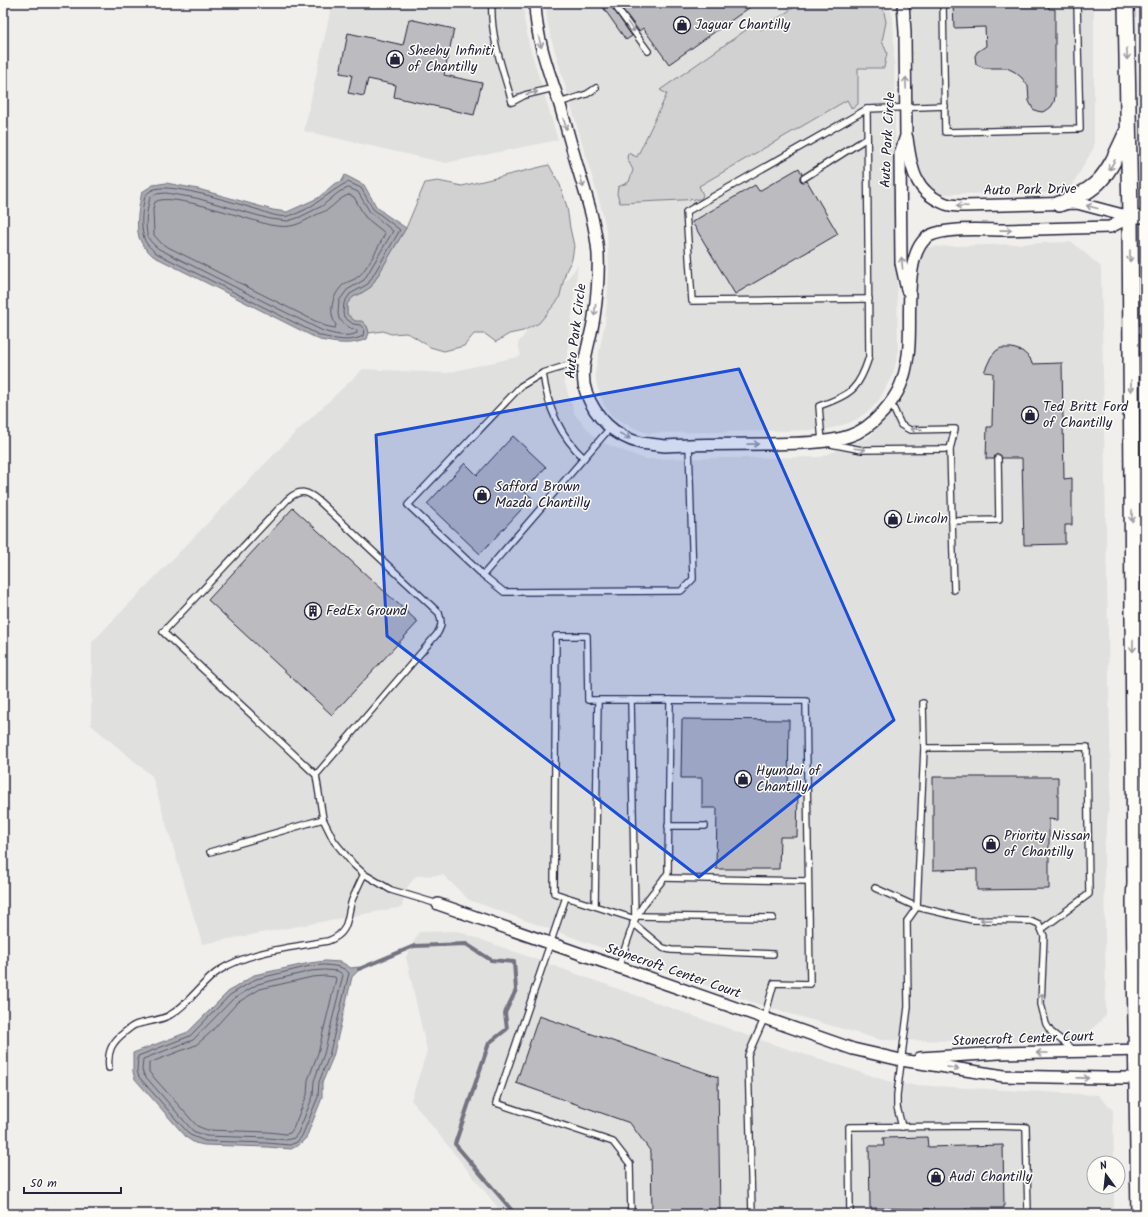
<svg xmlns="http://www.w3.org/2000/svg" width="1148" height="1217" viewBox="0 0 1148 1217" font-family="Kalam,sans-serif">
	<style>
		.built { fill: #e0e0df }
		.green { fill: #d2d1d1; stroke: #7a7a86 }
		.water { fill: #a9a9b0; stroke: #737381 }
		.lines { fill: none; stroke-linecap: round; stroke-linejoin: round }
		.shore { stroke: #58586a; stroke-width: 1 }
		.stream { stroke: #737381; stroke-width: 4 }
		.building { fill: #bcbcc0; stroke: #22223b }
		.service-casing { stroke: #22223b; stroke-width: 8 }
		.minor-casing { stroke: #22223b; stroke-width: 14 }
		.secondary-casing { stroke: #22223b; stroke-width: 18 }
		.service { stroke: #fdfcf7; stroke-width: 5.5 }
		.minor { stroke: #fdfcf7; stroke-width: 11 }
		.secondary { stroke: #fdfcf7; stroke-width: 15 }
		.oneway { stroke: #9a9aa2 }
		.marked { fill: #1d4ed8; fill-opacity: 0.2; stroke: #1d4ed8; stroke-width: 3; stroke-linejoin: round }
		.labels { text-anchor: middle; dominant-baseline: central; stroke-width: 3; stroke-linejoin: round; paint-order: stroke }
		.poi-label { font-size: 14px; fill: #22223b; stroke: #fdfcf7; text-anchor: start }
		.street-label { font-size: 14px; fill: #22223b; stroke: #fdfcf7 }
	</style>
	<rect width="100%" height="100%" fill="#f0efec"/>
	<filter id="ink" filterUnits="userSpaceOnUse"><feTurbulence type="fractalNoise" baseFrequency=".025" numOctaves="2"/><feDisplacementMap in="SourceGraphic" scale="8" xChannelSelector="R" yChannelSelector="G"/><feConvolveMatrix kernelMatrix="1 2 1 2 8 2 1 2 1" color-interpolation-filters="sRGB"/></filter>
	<g filter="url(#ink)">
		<!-- built -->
		<g class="built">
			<polygon points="332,3 525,3 524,18 529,44 558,140 446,163 304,131"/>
			<polygon points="546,3 889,3 893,18 894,41 898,354 893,374 879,400 871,409 857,419 849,423 825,430 648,433 636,429 613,417 604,405 597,386 595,373 605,322 607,301 609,270 607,234 601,207 551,38 547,20"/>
			<polygon points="908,3 1094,3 1094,147 1072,186 1057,193 931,194 915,174 912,13"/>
			<polygon points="1072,242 1101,267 1111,788 1104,850 1106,1015 1080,1042 881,1040 763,1006 469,900 443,875 416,876 405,890 402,907 202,944 152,776 91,725 92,642 293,435 363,369 446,373 521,356 518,343 578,265 564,381 575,415 598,441 645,459 821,457 869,437 903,398 914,357 915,265 926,247"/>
			<polygon points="457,931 763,1041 897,1084 1098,1095 1113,1110 1114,1163 1094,1163 1094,1187 1114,1187 1114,1214 503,1214 411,1100 427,1051 406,957 419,932"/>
		</g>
		<!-- green -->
		<g class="green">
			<polygon points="800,3 882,3 886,22 882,41 887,53 884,68 858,68 858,104 852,109 847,100 699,186 703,195 701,199 620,203 617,194 618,187 629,182 633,170 627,158 628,153 637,157 667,94 660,90 756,23 761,30"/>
			<polygon points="549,165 560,185 567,207 570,228 574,246 572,259 566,271 559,299 539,323 523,331 509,334 496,342 485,334 474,334 464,346 444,351 430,347 413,336 406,333 391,334 383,331 369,333 367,326 355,321 347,314 347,304 353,297 360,294 371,287 406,228 425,183 438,181 462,186"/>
		</g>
		<!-- water -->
		<g class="water">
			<path d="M345 175 364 185 376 206 385 214 406 228 371 287 360 294 353 297 347 304V314L355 321H362L367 326 369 333 367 339C350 346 337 343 320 340L153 256C149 252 144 248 141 242 134 230 139 205 142 192L153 185 166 183 198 189 273 210 287 212 318 198 334 184 342 181Z"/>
			<polygon points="325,961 341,962 351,968 359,967 358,971 352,977 333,1057 322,1083 322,1098 306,1138 299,1145 291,1149 267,1147 204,1145 195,1143 187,1138 135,1079 133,1072 133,1053 188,1032 228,992 254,975 310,963"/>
		</g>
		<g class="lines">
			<!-- shore -->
			<g class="shore">
				<path d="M348 182 361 188 373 209 400 230 368 284 350 294 344 303 343 313 344 317 353 324 360 325 364 329 363 336C350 343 335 339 321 336L156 253C152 249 145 244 144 238 140 225 142 209 145 196 147 193 151 190 155 189 173 183 238 204 259 210 267 213 279 218 288 216 310 212 329 191 348 182Z"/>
				<path d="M349 188 358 192 370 212 393 231 364 280 347 290 339 301 338 313 339 319 350 328 357 330V333C347 338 333 334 323 331L159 249C155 246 150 242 148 237 144 226 147 209 150 198L156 194 166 193 196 198 270 219 288 221 300 217 322 206 339 192Z"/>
				<path d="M349 195 354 197 365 217 385 233C381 243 366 270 359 276 354 281 347 281 343 285 332 295 328 313 336 325L335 328 325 326 162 244 154 235 153 209 155 202C169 191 249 220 270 225 292 229 297 225 316 215 319 213 324 212 327 210 335 205 340 197 349 195Z"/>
				<path d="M325 965C334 966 343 966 349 973L329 1056 319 1082 318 1097 302 1136 297 1142 290 1145 267 1143 205 1141 190 1135 139 1077 137 1071 138 1056 190 1036 230 995 256 979 310 966Z"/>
				<polygon points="325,970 338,971 343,975 324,1054 314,1081 313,1096 298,1133 294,1138 286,1140 268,1138 206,1136 193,1131 144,1075 142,1070 143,1059 193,1040 233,999 258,984 311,971"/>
				<polygon points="326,976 335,977 336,979 318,1053 308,1080 307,1095 293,1129 290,1133 286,1134 268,1132 207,1130 197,1126 149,1072 149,1063 196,1045 210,1033 237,1003 260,989 312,977"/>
			</g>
			<!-- stream -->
			<polyline class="stream" points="359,969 414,946 466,944 491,960 514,962 516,990 505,1013 507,1029 489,1043 455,1144 515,1214"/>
		</g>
		<!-- building -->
		<g class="building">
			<polygon points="600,3 609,3 632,36 626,40"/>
			<polygon points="618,3 756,3 669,64 643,28 639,31"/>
			<polygon points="953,3 1048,3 1049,9 1055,9 1055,96 1054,102 1051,107 1047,110 1042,112 1037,111 1033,109 1029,101 1028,86 1022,78 1015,72 1007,68 984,68 976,64 975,56 977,52 986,46 985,27 954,28"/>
			<polygon points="409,19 454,29 444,75 482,83 474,115 394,97 396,85 368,79 364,96 348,93 352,75 340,73 348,33 403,45"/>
			<polygon points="799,168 802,174 800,176 800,180 802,182 807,181 838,234 735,294 692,222 755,185 759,191"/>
			<polygon points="1001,348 1012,348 1022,351 1030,358 1032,364 1062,363 1064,479 1072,478 1072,525 1065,525 1065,544 1024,545 1022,458 1002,458 1000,455 998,454 995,456 994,459 986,459 987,427 992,427 993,373 984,372 991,357 996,351"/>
			<polygon points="513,436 546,467 524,491 532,498 480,554 427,504 465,463 477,475"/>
			<polygon points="293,508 418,622 332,715 208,600"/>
			<polygon points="682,719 789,720 788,793 798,793 797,837 780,837 779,869 716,869 717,808 702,808 702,778 681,778"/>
			<polygon points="933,777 1058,777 1058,820 1049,819 1049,889 977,890 977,869 933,870"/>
			<polygon points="539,1016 718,1077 720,1214 652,1214 651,1152 630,1123 516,1083"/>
			<polygon points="927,1137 928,1147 1003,1145 1004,1208 966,1208 966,1214 930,1214 929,1209 870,1208 869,1146 884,1146 883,1138"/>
		</g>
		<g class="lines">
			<!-- service casing -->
			<g class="service-casing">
				<g id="service">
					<path d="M492 3C490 37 503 70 512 102L525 95 554 88"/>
					<polyline points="613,3 648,51"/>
					<polyline points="943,3 945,132 1080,129 1077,3"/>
					<polyline points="559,103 587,94 596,88"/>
					<polyline points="867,109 686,212 692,301 869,299"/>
					<polyline points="804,178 867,138"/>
					<polyline points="585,360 543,373 521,386 408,505 483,575 610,428"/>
					<path d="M543 373C547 405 560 436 584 458"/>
					<polyline points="891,403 901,425 910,430 955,429 950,449 954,590"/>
					<path d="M822 442 819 406C851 395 859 389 869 357L867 109 945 106"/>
					<polyline points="831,444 862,450 950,449"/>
					<polyline points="952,521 999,520 998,458"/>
					<polyline points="483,575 504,592 681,591 693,579 689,445"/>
					<polyline points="631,700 635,919 566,897 496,1103 613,1142 630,1164 631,1214"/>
					<polyline points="923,703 924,748"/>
					<path d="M316 775 437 634C442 626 442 622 439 613L320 502C308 491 300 488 287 500L163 632 316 775 323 819 334 841 353 864 364 874 391 890 438 904"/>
					<polyline points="668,826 705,826"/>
					<polyline points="210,852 323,819"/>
					<polyline points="664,878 808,881"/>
					<polyline points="875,888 917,907 924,748 1087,747 1089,894 1042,929"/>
					<polyline points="566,897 554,893 556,636 587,636 588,700 670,700"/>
					<polyline points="595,905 598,700"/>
					<polyline points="637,916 773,918"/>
					<polyline points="633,923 663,948 671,950 773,954"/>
					<polyline points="618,968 635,919 644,904 668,873 670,700 806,701 810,984 774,983 764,1019 748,1055 752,1214"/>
					<path d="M109 1068C107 1051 112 1042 125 1032 129 1029 132 1026 135 1025 146 1021 160 1021 170 1015 190 1004 201 982 220 970 250 951 294 947 328 941 350 933 346 919 352 900 356 891 360 882 364 874"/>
					<polyline points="902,1127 897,1107 897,1095 908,1007 907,921 917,907 972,920 1032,921 1039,924 1044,936 1041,1004 1046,1024 1051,1032 1074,1050"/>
					<polyline points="850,1214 849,1127 994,1126 1026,1127 1028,1214"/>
				</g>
			</g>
			<!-- minor casing -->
			<g class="minor-casing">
				<g id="minor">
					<path d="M535 3C536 38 548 70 559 102 566 125 572 149 579 172 587 198 596 226 598 254 599 275 597 297 594 317 591 340 578 370 586 392 595 417 615 437 641 443 649 444 657 445 665 446 700 444 736 444 771 444 797 443 824 444 849 436 862 432 874 422 883 412 899 394 905 379 908 355 913 327 901 253 929 236 946 227 984 230 1004 230 1039 229 1074 228 1110 227L1130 217"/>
					<polyline points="903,3 905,32 906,136 900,154 901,263 907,290"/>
					<path d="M907 138C911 168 914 192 946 204 952 206 959 206 965 206L1077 203 1130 217H1145"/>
					<polyline points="438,904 853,1049 901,1060 1004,1076 1104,1078 1145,1078"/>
					<polyline points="920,1058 999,1053 1145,1050"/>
				</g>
			</g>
			<!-- secondary casing -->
			<g class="secondary-casing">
				<g id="secondary">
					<polyline points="1126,3 1130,217 1135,882 1134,901 1139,1214"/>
					<path d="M1059 204C1102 189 1108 173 1126 134"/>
				</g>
			</g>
			<!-- service -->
			<use href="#service" class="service"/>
			<!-- minor -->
			<use href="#minor" class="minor"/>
			<!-- secondary -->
			<use href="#secondary" class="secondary"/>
		</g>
		<!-- one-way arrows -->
		<defs><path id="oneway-shaft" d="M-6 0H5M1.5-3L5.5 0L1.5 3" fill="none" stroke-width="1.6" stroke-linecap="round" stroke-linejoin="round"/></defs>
		<g class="oneway">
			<use href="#oneway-shaft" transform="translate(631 27) rotate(54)"/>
			<use href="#oneway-shaft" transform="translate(540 42) rotate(76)"/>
			<use href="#oneway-shaft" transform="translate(1127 54) rotate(89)"/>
			<use href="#oneway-shaft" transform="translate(906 83) rotate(-91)"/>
			<use href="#oneway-shaft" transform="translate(532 93) rotate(-13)"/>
			<use href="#oneway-shaft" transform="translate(565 124) rotate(73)"/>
			<use href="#oneway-shaft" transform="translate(1112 165) rotate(119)"/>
			<use href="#oneway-shaft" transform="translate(582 182) rotate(74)"/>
			<use href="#oneway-shaft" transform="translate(962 206) rotate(-177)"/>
			<use href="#oneway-shaft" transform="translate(1092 207) rotate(-165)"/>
			<use href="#oneway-shaft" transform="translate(1006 230) rotate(-1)"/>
			<use href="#oneway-shaft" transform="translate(1130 256) rotate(90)"/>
			<use href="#oneway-shaft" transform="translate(902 263) rotate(-96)"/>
			<use href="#oneway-shaft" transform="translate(595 310) rotate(96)"/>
			<use href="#oneway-shaft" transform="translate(1131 386) rotate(90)"/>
			<use href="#oneway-shaft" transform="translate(916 429) rotate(-176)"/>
			<use href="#oneway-shaft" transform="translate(625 436) rotate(27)"/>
			<use href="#oneway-shaft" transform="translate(753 444) rotate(-1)"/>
			<use href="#oneway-shaft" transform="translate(860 449) rotate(7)"/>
			<use href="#oneway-shaft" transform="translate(1132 516) rotate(90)"/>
			<use href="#oneway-shaft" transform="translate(1133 646) rotate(90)"/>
			<use href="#oneway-shaft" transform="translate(986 920) rotate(-179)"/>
			<use href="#oneway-shaft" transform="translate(1042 999) rotate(-90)"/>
			<use href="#oneway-shaft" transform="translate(1042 1053) rotate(180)"/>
			<use href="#oneway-shaft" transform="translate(953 1068) rotate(9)"/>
			<use href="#oneway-shaft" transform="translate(1083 1078) rotate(1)"/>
		</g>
	</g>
	<!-- marked area -->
	<path class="marked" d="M739 369 894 720 699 877 387 636 376 435Z"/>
	<!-- icons -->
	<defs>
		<g id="shop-ring" transform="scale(0.9)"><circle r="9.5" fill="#fdfcf7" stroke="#22223b" stroke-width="1.5"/><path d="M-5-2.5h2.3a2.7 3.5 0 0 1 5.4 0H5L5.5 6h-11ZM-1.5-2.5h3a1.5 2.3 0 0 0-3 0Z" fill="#22223b"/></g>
		<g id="building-ring" transform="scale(0.9)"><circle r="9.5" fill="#fdfcf7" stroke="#22223b" stroke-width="1.5"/><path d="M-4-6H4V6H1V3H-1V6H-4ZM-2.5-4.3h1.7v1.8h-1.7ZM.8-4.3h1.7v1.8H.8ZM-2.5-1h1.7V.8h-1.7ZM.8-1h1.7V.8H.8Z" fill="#22223b"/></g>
	</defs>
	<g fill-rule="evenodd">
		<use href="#shop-ring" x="682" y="25"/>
		<use href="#shop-ring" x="395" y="59"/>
		<use href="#shop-ring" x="1030" y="415"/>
		<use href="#shop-ring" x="482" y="495"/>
		<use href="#shop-ring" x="893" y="519"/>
		<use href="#building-ring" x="313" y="611"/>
		<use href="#shop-ring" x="743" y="779"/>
		<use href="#shop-ring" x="991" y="844"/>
		<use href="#shop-ring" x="936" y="1177"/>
	</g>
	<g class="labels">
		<!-- poi labels -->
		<g class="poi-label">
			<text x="695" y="25">Jaguar Chantilly</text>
			<text x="408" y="51">Sheehy Infiniti<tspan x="408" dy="16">of Chantilly</tspan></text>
			<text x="1043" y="407">Ted Britt Ford<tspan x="1043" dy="16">of Chantilly</tspan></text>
			<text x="495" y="487">Safford Brown<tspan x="495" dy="16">Mazda Chantilly</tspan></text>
			<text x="906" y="519">Lincoln</text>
			<text x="326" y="611">FedEx Ground</text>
			<text x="756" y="771">Hyundai of<tspan x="756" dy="16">Chantilly</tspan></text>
			<text x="1004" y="836">Priority Nissan<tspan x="1004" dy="16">of Chantilly</tspan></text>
			<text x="949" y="1177">Audi Chantilly</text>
		</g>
		<!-- street labels -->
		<g class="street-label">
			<text transform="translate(888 140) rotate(-87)">Auto Park Circle</text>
			<text transform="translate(1030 190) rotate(-1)">Auto Park Drive</text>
			<text transform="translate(576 331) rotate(-83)">Auto Park Circle</text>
			<text transform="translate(673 971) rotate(19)">Stonecroft Center Court</text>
			<text transform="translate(1023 1039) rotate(-2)">Stonecroft Center Court</text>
		</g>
	</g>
	<!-- margin -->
	<rect width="1148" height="1217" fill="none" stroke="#fdfcf7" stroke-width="16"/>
	<rect x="8" y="8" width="1132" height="1201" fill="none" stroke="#22223b" stroke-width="1.5" filter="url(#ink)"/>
	<!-- north arrow -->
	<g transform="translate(1106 1175) rotate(345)"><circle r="19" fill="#fdfcf7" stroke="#a5a5ac"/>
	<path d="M0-3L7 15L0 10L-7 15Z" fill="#22223b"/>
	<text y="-6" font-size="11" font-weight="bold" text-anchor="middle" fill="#22223b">N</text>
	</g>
	<!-- scale -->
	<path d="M24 1187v6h97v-6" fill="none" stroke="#22223b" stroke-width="2"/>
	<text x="30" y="1187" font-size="12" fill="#22223b" stroke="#fdfcf7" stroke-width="3" paint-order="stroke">50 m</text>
</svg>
